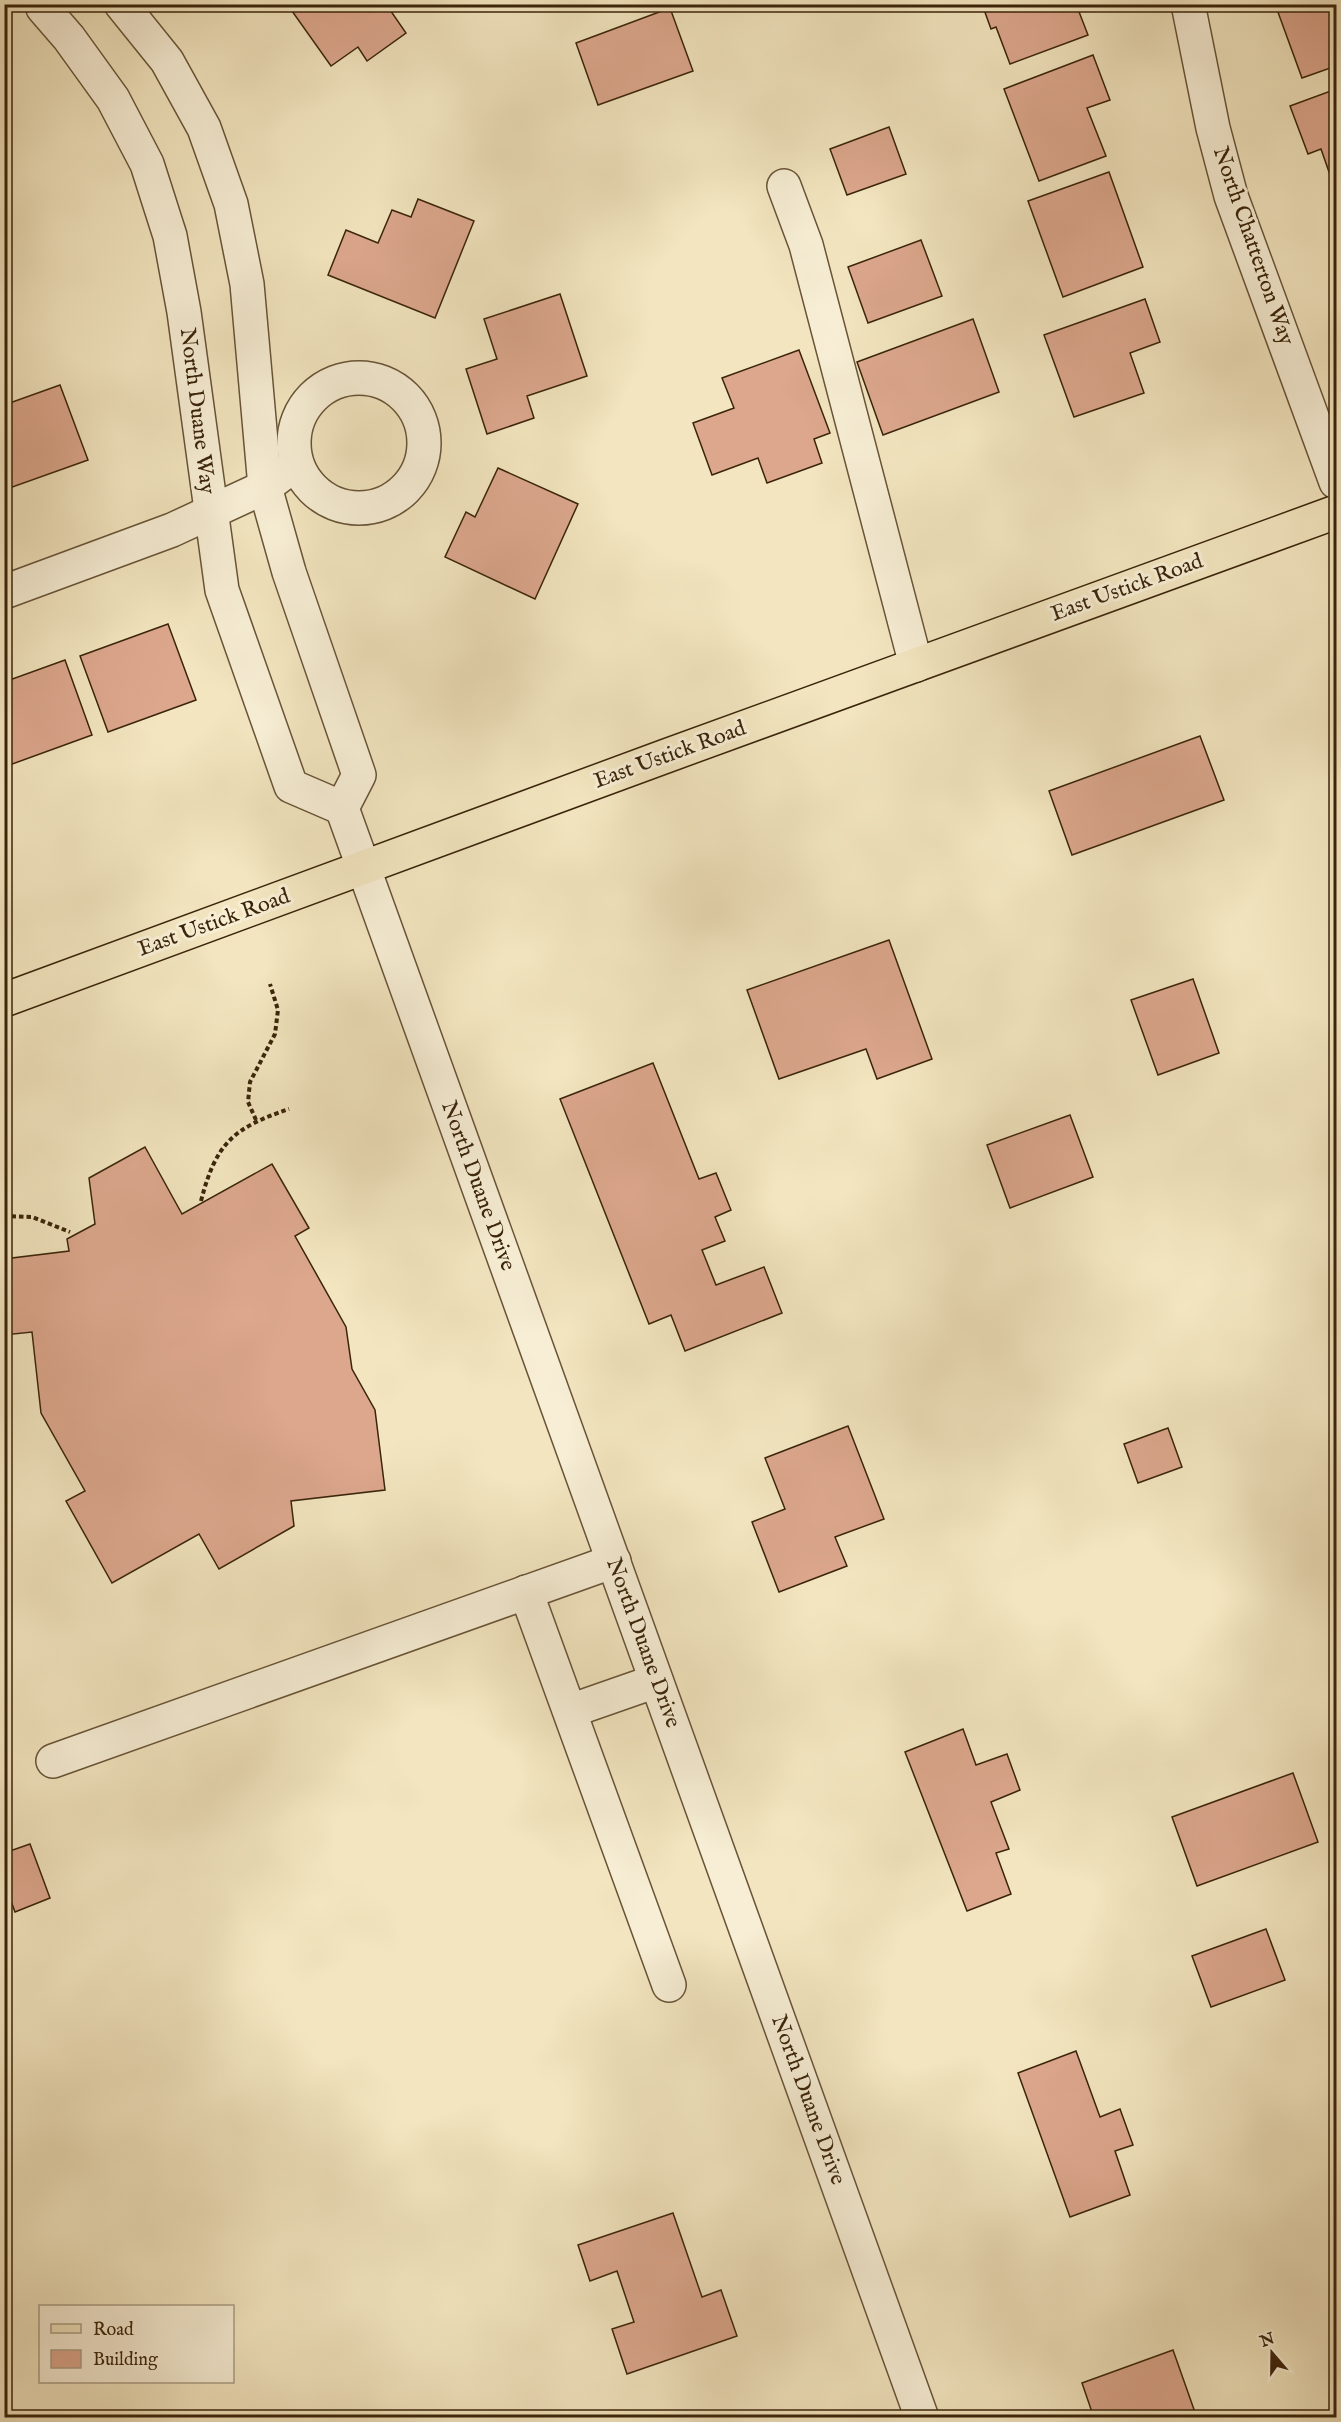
<svg xmlns="http://www.w3.org/2000/svg" width="1341" height="2422" viewBox="0 0 1341 2422" font-family="'IM FELL English',serif">
	<style>
		.building { fill: #dca78d; stroke: #3a240a; stroke-width: 1.5 }
		.lines { fill: none; stroke-linecap: round; stroke-linejoin: round }
		.minor-casing { stroke: #685437; stroke-width: 36 }
		.major-casing { stroke: #3a240a; stroke-width: 36 }
		.path { stroke: #3a240a; stroke-width: 4; stroke-dasharray: 4.5 3; stroke-linecap: butt }
		.minor { stroke: #f7eed5; stroke-width: 33 }
		.major { stroke: #f2e5bf; stroke-width: 33 }
		.labels { text-anchor: middle; dominant-baseline: central; stroke-width: 6; stroke-linejoin: round; paint-order: stroke }
		.street-label { font-size: 22px; fill: #3a240a; stroke: #f7eed5 }
	</style>
	<rect width="100%" height="100%" fill="#f2e5bf"/>
	<filter id="stains"><feTurbulence type="fractalNoise" baseFrequency=".00333" numOctaves="4"/><feColorMatrix values="0 0 0 0 .2 0 0 0 0 .09 0 0 0 0 .02 0 0 0 .5 -.17"/></filter>
	<radialGradient id="worn" r=".72"><stop offset=".6" stop-color="#630" stop-opacity="0"/><stop offset="1" stop-color="#630" stop-opacity=".3"/></radialGradient>
	<!-- building -->
	<g class="building">
		<polygon points="287,4 386,4 406,33 367,61 358,47 331,66"/>
		<polygon points="982,4 1076,4 1088,35 1010,64 996,27 991,29"/>
		<polygon points="1275,4 1336,4 1336,66 1302,78"/>
		<polygon points="670,8 693,71 598,105 576,43"/>
		<polygon points="1093,55 1110,100 1087,108 1106,156 1039,181 1004,89"/>
		<polygon points="1336,89 1336,192 1321,149 1308,154 1290,106"/>
		<polygon points="889,127 906,174 847,195 830,149"/>
		<polygon points="1109,172 1143,267 1063,297 1028,201"/>
		<polygon points="418,199 474,221 435,318 328,275 346,230 378,243 392,210 411,217"/>
		<polygon points="921,240 942,296 868,323 848,267"/>
		<polygon points="560,294 587,376 527,396 534,418 487,434 466,369 497,359 484,319"/>
		<polygon points="1145,299 1160,342 1130,353 1144,393 1074,417 1044,335"/>
		<polygon points="973,319 999,392 883,435 857,362"/>
		<polygon points="799,350 830,433 814,439 822,463 767,483 758,458 712,475 693,423 734,408 722,378"/>
		<polygon points="60,385 88,460 4,490 4,405"/>
		<polygon points="498,468 578,504 535,599 445,557 466,512 475,517"/>
		<polygon points="168,624 196,700 108,732 80,656"/>
		<polygon points="65,660 92,735 4,767 4,682"/>
		<polygon points="1200,736 1224,800 1072,855 1049,791"/>
		<polygon points="889,940 932,1059 877,1079 866,1049 779,1079 747,990"/>
		<polygon points="1193,979 1219,1053 1158,1075 1131,1000"/>
		<polygon points="653,1063 699,1179 716,1173 731,1210 715,1217 725,1241 702,1250 716,1285 764,1267 782,1313 685,1351 671,1315 649,1324 560,1099"/>
		<polygon points="1070,1115 1093,1177 1010,1208 987,1145"/>
		<polygon points="145,1147 182,1214 272,1164 309,1228 295,1236 346,1327 352,1369 375,1410 385,1490 291,1501 294,1526 219,1569 199,1534 112,1583 66,1501 85,1491 41,1413 32,1332 4,1335 4,1259 69,1251 67,1239 95,1224 89,1178"/>
		<polygon points="848,1426 884,1519 835,1537 847,1566 779,1592 752,1522 785,1509 765,1458"/>
		<polygon points="1168,1428 1182,1467 1138,1483 1124,1444"/>
		<polygon points="963,1729 976,1765 1007,1754 1020,1790 991,1802 1009,1849 996,1853 1011,1894 967,1911 905,1752"/>
		<polygon points="1293,1773 1318,1842 1197,1886 1172,1817"/>
		<polygon points="30,1844 50,1898 15,1912 4,1882 4,1853"/>
		<polygon points="1266,1929 1285,1980 1211,2007 1192,1956"/>
		<polygon points="1076,2051 1100,2117 1120,2109 1133,2145 1115,2151 1130,2195 1070,2217 1018,2073"/>
		<polygon points="673,2213 702,2297 721,2290 737,2336 627,2374 612,2329 634,2322 617,2271 590,2281 578,2245"/>
		<polygon points="1173,2350 1197,2418 1094,2418 1082,2383"/>
	</g>
	<g class="lines">
		<!-- minor casing -->
		<g class="minor-casing">
			<g id="minor">
				<polyline points="43,4 43,8 69,38 113,99 147,164 170,236 184,312 222,590 291,786 342,808 359,775 289,572 265,487 247,284 231,204 204,128 167,61 121,4"/>
				<polyline points="1188,4 1213,128 1231,196 1336,482"/>
				<polyline points="784,186 806,245 916,665"/>
				<circle cx="359" cy="443" r="65"/>
				<polyline points="4,592 172,530 265,487 281,475"/>
				<polyline points="342,808 922,2418"/>
				<polyline points="526,1592 669,1985"/>
				<polyline points="570,1711 656,1681"/>
				<polyline points="53,1761 614,1561"/>
			</g>
		</g>
		<!-- major casing -->
		<g class="major-casing">
			<polyline id="major" points="4,1000 666,756 1336,512"/>
		</g>
		<!-- path -->
		<g class="path">
			<polyline points="256,1120 248,1102 250,1082 275,1034 278,1010 270,984"/>
			<path d="M201 1201C216 1143 233 1128 289 1109"/>
			<polyline points="4,1216 32,1217 70,1232"/>
		</g>
		<!-- minor -->
		<use href="#minor" class="minor"/>
		<!-- major -->
		<use href="#major" class="major"/>
	</g>
	<g class="labels">
		<!-- street labels -->
		<g class="street-label">
			<text transform="translate(1253 246) rotate(71)">North Chatterton Way</text>
			<text transform="translate(197 411) rotate(83)">North Duane Way</text>
			<text transform="translate(1127 588) rotate(-20)">East Ustick Road</text>
			<text transform="translate(670 755) rotate(-20)">East Ustick Road</text>
			<text transform="translate(214 923) rotate(-20)">East Ustick Road</text>
			<text transform="translate(478 1186) rotate(70)">North Duane Drive</text>
			<text transform="translate(643 1643) rotate(70)">North Duane Drive</text>
			<text transform="translate(808 2100) rotate(70)">North Duane Drive</text>
		</g>
	</g>
	<!-- margin -->
	<rect width="1341" height="2422" fill="none" stroke="#f2e5bf" stroke-width="24"/>
	<rect x="6" y="6" width="1329" height="2410" fill="none" stroke="#3a240a" stroke-width="3"/>
	<rect x="12" y="12" width="1317" height="2398" fill="none" stroke="#3a240a" stroke-width="1.5"/>
	<!-- legend -->
	<rect x="39" y="2305" width="195" height="78" fill="#f7eed5" stroke="#ab9d84" stroke-width="1.5"/>
	<rect x="51" y="2324" width="30" height="9" fill="#f2e5bf" stroke="#ab9d84" stroke-width="1.5"/>
	<text x="93" y="2335" font-size="18" fill="#3a240a">Road</text>
	<rect x="51" y="2350" width="30" height="18" fill="#dca78d" stroke="#ab9d84" stroke-width="1.5"/>
	<text x="93" y="2365" font-size="18" fill="#3a240a">Building</text>
	<!-- north arrow -->
	<g transform="translate(1272 2353) rotate(340)" stroke="#f7eed5" stroke-width="4.5" paint-order="stroke">
	<path d="M0-4.5L10 22L0 15L-10 22Z" fill="#3a240a"/>
	<text y="-9" font-size="16" font-weight="bold" text-anchor="middle" fill="#3a240a">N</text>
	</g>
	<rect width="100%" height="100%" filter="url(#stains)"/>
	<rect width="100%" height="100%" fill="url(#worn)"/>
</svg>
